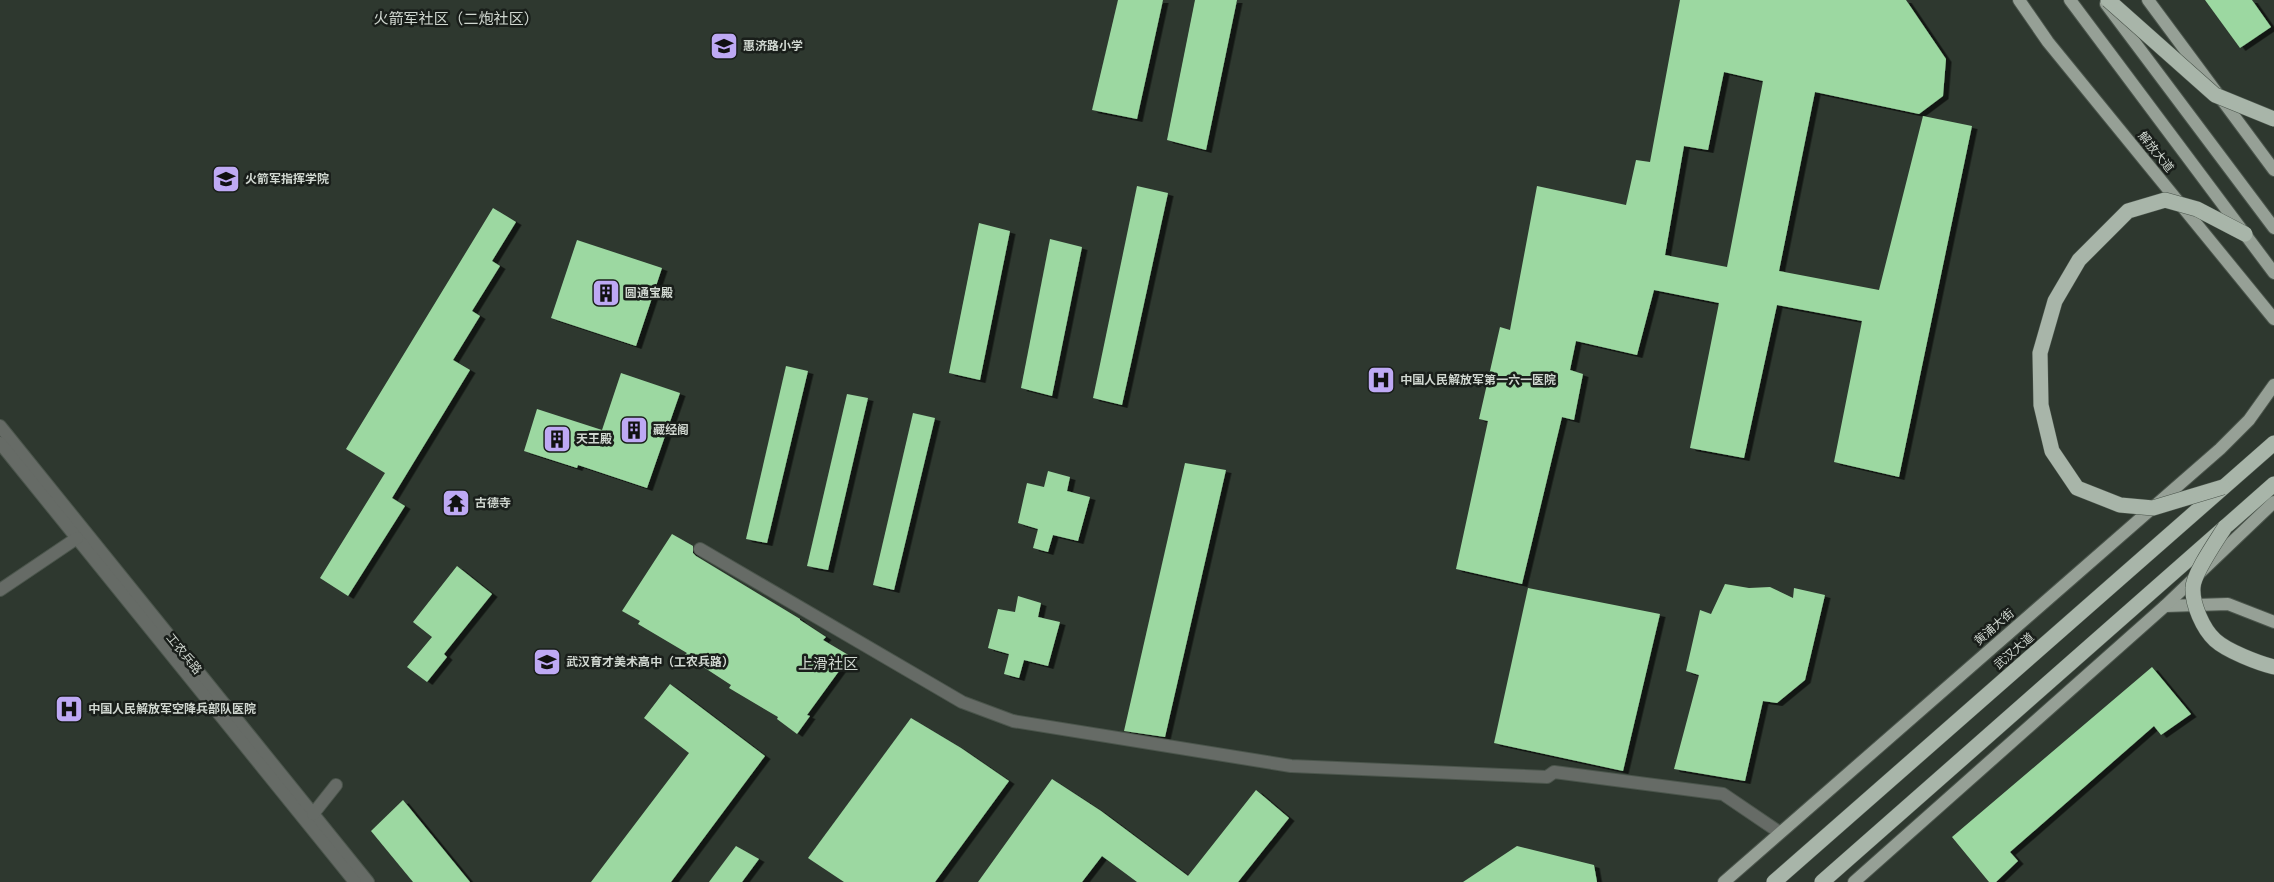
<svg xmlns="http://www.w3.org/2000/svg" width="2274" height="882" viewBox="0 0 2274 882" font-family="Roboto,'Noto Sans SC',sans-serif">
	<style>
		.building { fill: #9cd8a1; fill-rule: evenodd; filter: url(#shadow) }
		.lines { fill: none; stroke-linecap: round; stroke-linejoin: round }
		.minor-casing { stroke: #4b554c; stroke-width: 14 }
		.major-casing { stroke: #4b554c; stroke-width: 14 }
		.highway-casing { stroke: #4b554c; stroke-width: 16 }
		.minor { stroke: #666b66; stroke-width: 12 }
		.major { stroke: #96a096; stroke-width: 12 }
		.highway { stroke: #a8b5a9; stroke-width: 15 }
		.highway-bridge-casing { stroke: #4b554c; stroke-width: 16; stroke-linecap: butt }
		.highway-bridge { stroke: #a8b5a9; stroke-width: 15 }
		.labels { text-anchor: middle; dominant-baseline: central; stroke-width: 5; stroke-linejoin: round; paint-order: stroke }
		.poi-label { font-size: 12px; font-weight: bold; fill: #d0d7d0; stroke: #191e1a; text-anchor: start }
		.street-label { font-size: 12px; fill: #d0d7d0; stroke: #191e1a }
		.quarter-label { font-size: 15px; fill: #d0d7d0; stroke: #191e1a }
	</style>
	<defs>
		<filter id="shadow"><feDropShadow dx="5.5" dy="3" stdDeviation="0" flood-color="#0009"/></filter>
	</defs>
	<rect width="100%" height="100%" fill="#2e382f"/>
	<!-- building -->
	<g class="building">
		<polygon points="1118,0 1163,0 1137,119 1092,110"/>
		<polygon points="1195,0 1237,0 1206,150 1167,140"/>
		<path d="M1680 0H1906L1946 59 1943 96 1919 114 1815 92 1779 271 1879 290 1923 116 1972 126 1899 477 1834 462 1862 321 1777 305 1744 458 1690 448 1719 303 1654 290 1637 355 1576 341 1570 370 1583 374 1574 420 1562 417 1522 584 1456 569 1488 421 1479 419 1500 327 1510 330 1537 186 1626 205 1636 160 1650 162ZM1724 72 1763 81 1727 267 1665 255 1684 146 1708 150Z"/>
		<polygon points="2205,0 2252,0 2271,27 2240,48"/>
		<polygon points="1137,186 1168,193 1122,405 1093,398"/>
		<polygon points="493,208 516,222 492,261 500,266 472,311 480,316 453,360 470,370 392,498 405,506 348,596 320,578 385,473 346,449"/>
		<polygon points="979,223 1010,231 980,380 949,373"/>
		<polygon points="1050,239 1082,247 1052,396 1021,388"/>
		<polygon points="577,240 662,268 636,346 551,318"/>
		<polygon points="786,366 808,371 767,543 746,539"/>
		<polygon points="621,373 680,393 647,488 578,465 577,468 524,451 537,409 602,430"/>
		<polygon points="847,394 868,398 828,570 807,566"/>
		<polygon points="913,413 935,418 894,590 873,585"/>
		<polygon points="1185,463 1226,470 1165,737 1124,731"/>
		<polygon points="1048,471 1070,477 1067,491 1090,497 1078,541 1053,535 1048,552 1033,548 1038,529 1018,523 1027,483 1044,487"/>
		<polygon points="672,534 693,546 693,553 696,556 800,619 800,620 826,637 823,640 850,656 807,715 810,716 797,734 777,719 778,717 729,688 731,685 685,655 687,653 638,624 640,621 622,611"/>
		<polygon points="457,566 492,594 444,654 447,657 427,682 407,667 432,637 413,622"/>
		<polygon points="1725,584 1749,588 1770,587 1793,598 1794,588 1825,595 1805,680 1777,703 1763,701 1745,781 1674,769 1699,675 1686,671 1700,610 1711,614"/>
		<polygon points="1528,588 1660,614 1623,771 1494,743"/>
		<polygon points="1018,596 1041,603 1038,617 1060,622 1048,666 1024,660 1019,678 1004,674 1009,654 988,648 998,609 1015,612"/>
		<polygon points="2152,667 2191,714 2161,735 2154,726 2010,852 2018,861 1996,882 1989,882 1952,837"/>
		<polygon points="670,684 765,756 671,882 591,882 689,753 644,718"/>
		<polygon points="911,718 961,748 1009,781 935,882 844,882 808,858"/>
		<polygon points="1052,779 1101,811 1188,876 1256,790 1289,818 1238,882 1137,882 1102,856 1082,882 978,882"/>
		<polygon points="403,800 470,882 413,882 371,831"/>
		<polygon points="736,846 759,859 742,882 709,882"/>
		<polygon points="1517,846 1594,865 1597,882 1463,882"/>
	</g>
	<g class="lines">
		<!-- minor casing -->
		<g class="minor-casing">
			<g id="minor">
				<polyline points="0,426 368,882"/>
				<polyline points="0,443 355,882"/>
				<polyline points="700,549 962,702 1013,721 1291,766 1547,777 1554,772 1723,794 1779,832"/>
				<polyline points="0,590 77,538"/>
				<polyline points="313,814 336,785"/>
			</g>
		</g>
		<!-- major casing -->
		<g class="major-casing">
			<g id="major">
				<polyline points="2019,0 2048,42 2274,319"/>
				<polyline points="2070,0 2274,273"/>
				<polyline points="2148,0 2274,170"/>
				<polyline points="2106,4 2274,228"/>
				<polyline points="2165,606 2228,604 2274,622"/>
				<polyline points="1724,882 2220,449 2249,420 2274,385"/>
				<polyline points="1854,882 2165,606 2274,502"/>
			</g>
		</g>
		<!-- highway casing -->
		<g class="highway-casing">
			<g id="highway">
				<polyline points="1774,882 2274,443"/>
				<polyline points="1822,882 2274,484"/>
			</g>
		</g>
		<!-- minor -->
		<use href="#minor" class="minor"/>
		<!-- major -->
		<use href="#major" class="major"/>
		<!-- highway -->
		<use href="#highway" class="highway"/>
		<!-- highway-bridge casing -->
		<g class="highway-bridge-casing">
			<g id="highway-bridge">
				<polyline points="2108,0 2215,95 2274,119"/>
				<polyline points="2223,487 2153,508 2120,505 2077,488 2052,451 2041,405 2040,353 2055,301 2079,260 2128,211 2165,200 2197,209 2245,234"/>
				<path d="M2225 527C2217 540 2193 574 2193 588 2192 604 2203 629 2215 640 2227 651 2258 663 2274 667"/>
			</g>
		</g>
		<!-- highway-bridge -->
		<use href="#highway-bridge" class="highway-bridge"/>
	</g>
	<!-- icons -->
	<defs>
		<g id="school-square" transform="scale(1.4375)"><rect x="-9" y="-9" width="18" height="18" rx="4" fill="#bea9f4" stroke="#191e1a"/><path d="M0-5L7-2L0 1L-7-2ZM-4 1L0 2.5L4 1V4Q0 6-4 4Z" fill="#111"/></g>
		<g id="university-square" transform="scale(1.4375)"><rect x="-9" y="-9" width="18" height="18" rx="4" fill="#bea9f4" stroke="#191e1a"/><path d="M0-5L7-2L0 1L-7-2ZM-4 1L0 2.5L4 1V4Q0 6-4 4Z" fill="#111"/></g>
		<g id="building-square" transform="scale(1.4375)"><rect x="-9" y="-9" width="18" height="18" rx="4" fill="#bea9f4" stroke="#191e1a"/><path d="M-4-6H4V6H1V3H-1V6H-4ZM-2.5-4.3h1.7v1.8h-1.7ZM.8-4.3h1.7v1.8H.8ZM-2.5-1h1.7V.8h-1.7ZM.8-1h1.7V.8H.8Z" fill="#111"/></g>
		<g id="hospital-square" transform="scale(1.4375)"><rect x="-9" y="-9" width="18" height="18" rx="4" fill="#bea9f4" stroke="#191e1a"/><path d="M-5-5h3v3.5h4V-5h3V5h-3V1.5h-4V5h-3Z" fill="#111"/></g>
		<g id="temple-square" transform="scale(1.4375)"><rect x="-9" y="-9" width="18" height="18" rx="4" fill="#bea9f4" stroke="#191e1a"/><path d="M0-6L5-2H3V0L6.5 2.5H4V6H1.5V3h-3V6H-4V2.5H-6.5L-3 0V-2H-5Z" fill="#111"/></g>
	</defs>
	<g fill-rule="evenodd">
		<use href="#school-square" x="724" y="46"/>
		<use href="#university-square" x="226" y="179"/>
		<use href="#building-square" x="606" y="293"/>
		<use href="#hospital-square" x="1381" y="380"/>
		<use href="#building-square" x="634" y="430"/>
		<use href="#building-square" x="557" y="439"/>
		<use href="#temple-square" x="456" y="503"/>
		<use href="#school-square" x="547" y="662"/>
		<use href="#hospital-square" x="69" y="709"/>
	</g>
	<g class="labels">
		<!-- poi labels -->
		<g class="poi-label">
			<text x="743" y="46">惠济路小学</text>
			<text x="245" y="179">火箭军指挥学院</text>
			<text x="625" y="293">圆通宝殿</text>
			<text x="1400" y="380">中国人民解放军第一六一医院</text>
			<text x="653" y="430">藏经阁</text>
			<text x="576" y="439">天王殿</text>
			<text x="475" y="503">古德寺</text>
			<text x="566" y="662">武汉育才美术高中（工农兵路）</text>
			<text x="88" y="709">中国人民解放军空降兵部队医院</text>
		</g>
		<!-- street labels -->
		<g class="street-label">
			<text transform="translate(2156 152) rotate(51)">解放大道</text>
			<text transform="translate(1994 627) rotate(-41)">黄浦大街</text>
			<text transform="translate(2014 651) rotate(-41)">武汉大道</text>
			<text transform="translate(184 654) rotate(51)">工农兵路</text>
		</g>
		<!-- quarter labels -->
		<g class="quarter-label">
			<text x="456" y="19">火箭军社区（二炮社区）</text>
			<text x="828" y="664">上滑社区</text>
		</g>
	</g>
</svg>
